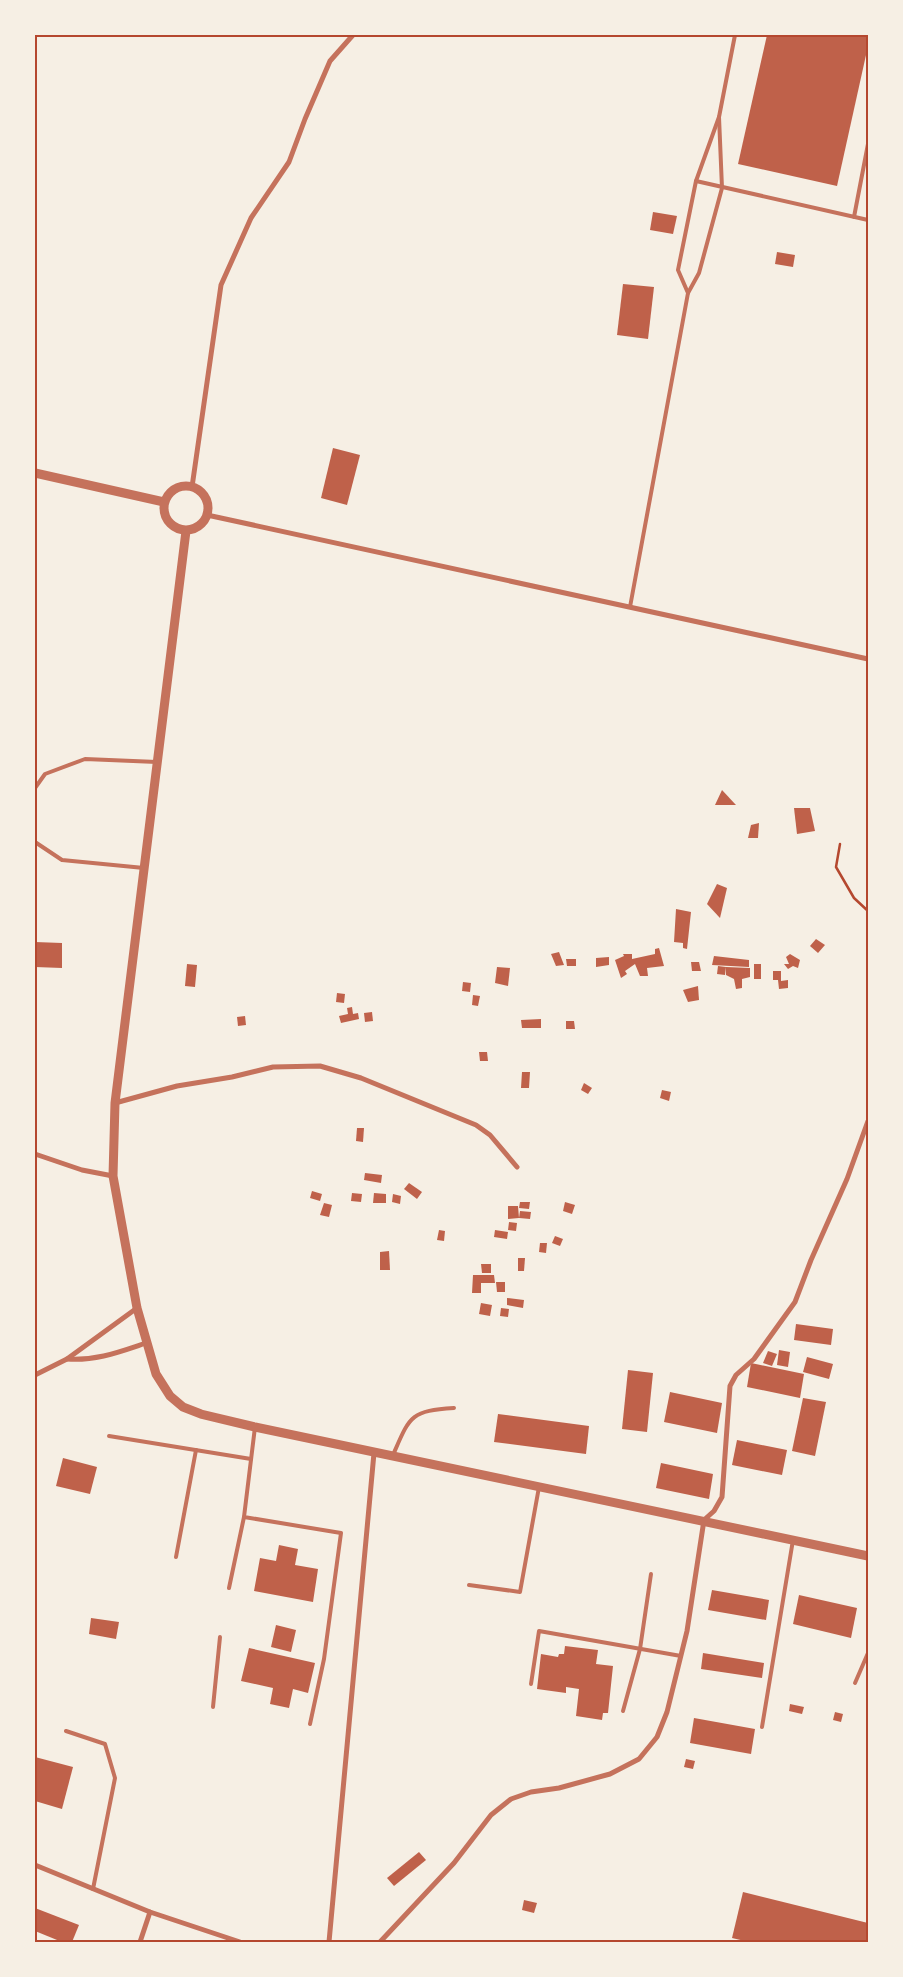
<svg xmlns="http://www.w3.org/2000/svg" width="903" height="1977" viewBox="0 0 903 1977" font-family="Raleway,sans-serif">
	<style>
		.building { fill: #bf614a }
		.lines { fill: none; stroke-linecap: round; stroke-linejoin: round }
		.path { stroke: #b5482f; stroke-width: 2.5 }
		.service { stroke: #c5725c; stroke-width: 4 }
		.minor { stroke: #c5725c; stroke-width: 5 }
		.tertiary { stroke: #c5725c; stroke-width: 9 }
		.neatline { fill: none; stroke: #b5482f; stroke-width: 2 }
	</style>
	<rect width="100%" height="100%" fill="#f6efe4"/>
	<!-- building -->
	<g class="building">
		<polygon points="767,35 868,35 868,46 837,186 738,164"/>
		<polygon points="653,212 677,216 673,234 650,230"/>
		<polygon points="777,252 795,255 793,267 775,264"/>
		<polygon points="623,284 654,287 648,339 617,335"/>
		<polygon points="333,448 360,455 347,505 321,498"/>
		<polygon points="722,790 736,805 715,805"/>
		<polygon points="794,808 810,808 815,831 797,834"/>
		<polygon points="759,823 758,838 748,838 751,825"/>
		<polygon points="717,884 727,888 720,918 707,904"/>
		<polygon points="676,909 691,912 687,949 683,948 683,943 674,942"/>
		<polygon points="816,939 825,945 818,953 810,946"/>
		<polygon points="35,942 62,943 62,968 35,967"/>
		<polygon points="659,948 664,966 647,968 648,976 640,976 635,964 625,971 627,974 621,978 615,960 624,956 623,954 632,954 632,959 655,954 655,949"/>
		<polygon points="559,952 564,965 556,966 551,954"/>
		<polygon points="790,954 800,960 798,968 793,966 788,969 784,964 789,964 786,957"/>
		<polygon points="714,956 749,960 749,967 712,965"/>
		<polygon points="609,957 609,965 596,967 596,958"/>
		<polygon points="566,959 576,959 576,966 567,966"/>
		<polygon points="691,962 699,962 701,971 692,971"/>
		<polygon points="187,964 197,965 195,987 185,986"/>
		<rect x="754" y="964" width="7" height="15"/>
		<polygon points="718,966 726,967 725,975 717,974"/>
		<polygon points="497,967 510,968 508,986 495,983"/>
		<polygon points="726,967 750,968 750,977 742,979 742,988 736,989 734,979 726,975"/>
		<polygon points="773,971 781,971 781,981 788,980 788,988 779,989 778,980 773,980"/>
		<polygon points="463,982 471,983 470,992 462,991"/>
		<polygon points="698,986 699,1000 688,1002 683,990"/>
		<polygon points="337,993 345,994 344,1003 336,1002"/>
		<polygon points="473,995 480,996 478,1006 472,1005"/>
		<polygon points="352,1007 353,1014 358,1013 359,1019 341,1023 339,1016 348,1014 347,1008"/>
		<polygon points="372,1012 373,1021 365,1022 364,1013"/>
		<polygon points="245,1016 246,1025 238,1026 237,1017"/>
		<polygon points="541,1019 541,1028 522,1028 521,1020"/>
		<polygon points="566,1021 574,1021 575,1029 566,1029"/>
		<polygon points="479,1052 487,1052 488,1061 480,1061"/>
		<polygon points="522,1072 530,1072 529,1088 521,1088"/>
		<polygon points="584,1083 592,1088 588,1094 581,1090"/>
		<polygon points="662,1090 671,1092 669,1101 660,1098"/>
		<polygon points="357,1128 364,1128 363,1142 356,1141"/>
		<polygon points="365,1173 382,1175 381,1183 364,1180"/>
		<polygon points="409,1183 422,1192 417,1199 404,1189"/>
		<polygon points="312,1191 322,1194 320,1201 310,1198"/>
		<polygon points="352,1193 362,1194 361,1202 351,1201"/>
		<polygon points="374,1193 386,1194 386,1203 373,1203"/>
		<polygon points="393,1194 401,1196 400,1204 392,1202"/>
		<polygon points="520,1202 530,1202 529,1209 519,1208"/>
		<polygon points="565,1202 575,1205 572,1214 563,1211"/>
		<polygon points="324,1203 332,1205 329,1217 320,1215"/>
		<polygon points="508,1206 518,1206 519,1218 508,1219"/>
		<polygon points="520,1211 531,1212 530,1219 519,1218"/>
		<polygon points="509,1222 517,1223 516,1231 508,1230"/>
		<polygon points="439,1230 445,1231 444,1241 437,1240"/>
		<polygon points="495,1230 508,1232 507,1239 494,1237"/>
		<polygon points="555,1236 563,1239 560,1246 552,1243"/>
		<polygon points="540,1243 547,1243 546,1253 539,1252"/>
		<polygon points="389,1251 390,1270 380,1270 380,1252"/>
		<polygon points="518,1258 525,1258 524,1271 518,1271"/>
		<polygon points="481,1264 491,1264 491,1273 482,1273"/>
		<polygon points="473,1275 494,1275 495,1283 481,1283 481,1293 472,1293"/>
		<polygon points="496,1282 505,1282 505,1292 497,1292"/>
		<polygon points="507,1298 524,1300 523,1308 507,1305"/>
		<polygon points="481,1303 492,1305 490,1316 479,1314"/>
		<polygon points="501,1308 509,1309 508,1317 500,1316"/>
		<polygon points="796,1324 833,1329 831,1345 794,1340"/>
		<polygon points="779,1350 790,1352 788,1367 777,1365"/>
		<polygon points="768,1351 777,1354 772,1366 763,1363"/>
		<polygon points="807,1357 833,1364 829,1379 803,1372"/>
		<polygon points="751,1363 804,1374 800,1398 747,1387"/>
		<polygon points="628,1370 653,1373 647,1432 622,1429"/>
		<polygon points="670,1392 722,1403 717,1433 664,1422"/>
		<polygon points="803,1398 826,1402 815,1456 792,1451"/>
		<polygon points="498,1414 589,1426 586,1454 494,1442"/>
		<polygon points="737,1440 787,1450 782,1475 732,1465"/>
		<polygon points="63,1458 97,1467 90,1494 56,1486"/>
		<polygon points="661,1463 713,1474 709,1499 656,1488"/>
		<polygon points="279,1545 298,1549 295,1565 318,1569 313,1602 254,1591 260,1558 276,1561"/>
		<polygon points="712,1590 769,1600 766,1620 708,1610"/>
		<polygon points="799,1595 857,1608 851,1638 793,1624"/>
		<polygon points="91,1618 119,1622 116,1639 89,1634"/>
		<polygon points="276,1625 296,1630 291,1652 271,1647"/>
		<polygon points="565,1646 598,1650 596,1664 613,1666 608,1713 603,1713 602,1720 576,1716 579,1689 566,1687 566,1693 537,1689 541,1654 558,1657 559,1654 564,1654"/>
		<polygon points="249,1648 315,1663 308,1693 293,1689 289,1708 270,1704 273,1688 241,1681"/>
		<polygon points="703,1653 764,1663 762,1678 701,1669"/>
		<polygon points="790,1704 804,1707 802,1714 789,1711"/>
		<polygon points="835,1712 843,1714 841,1722 833,1720"/>
		<polygon points="694,1718 755,1729 751,1754 690,1743"/>
		<polygon points="35,1757 73,1767 62,1809 35,1801"/>
		<polygon points="686,1759 695,1761 693,1769 684,1767"/>
		<polygon points="419,1852 426,1860 394,1886 387,1878"/>
		<polygon points="743,1892 868,1923 868,1942 749,1942 732,1938"/>
		<polygon points="524,1900 537,1903 534,1913 522,1910"/>
		<polygon points="35,1908 79,1925 72,1942 62,1942 35,1931"/>
	</g>
	<g class="lines">
		<!-- path -->
		<polyline class="path" points="840,844 836,867 854,898 868,911"/>
		<!-- service -->
		<g class="service">
			<polyline points="696,181 868,220"/>
			<polyline points="854,217 868,144"/>
			<polyline points="688,293 678,270 696,181 719,117 735,35"/>
			<polyline points="630,607 688,293 699,273 722,188 719,117"/>
			<polyline points="35,788 45,774 85,759 157,762"/>
			<polyline points="35,842 62,860 144,868"/>
			<polyline points="255,1427 244,1517 341,1533 324,1659 310,1724"/>
			<polyline points="109,1436 251,1459"/>
			<path d="M393 1455C410 1416 410 1411 454 1408"/>
			<polyline points="176,1557 196,1450"/>
			<polyline points="469,1585 520,1592 539,1487"/>
			<polyline points="229,1588 244,1517"/>
			<polyline points="855,1683 868,1653"/>
			<polyline points="531,1684 539,1631 681,1656"/>
			<polyline points="213,1707 220,1637"/>
			<polyline points="623,1711 640,1649 651,1574"/>
			<polyline points="762,1727 793,1540"/>
			<polyline points="66,1731 105,1744 115,1778 93,1889"/>
		</g>
		<!-- minor -->
		<g class="minor">
			<polyline points="192,487 221,285 251,218 289,162 305,119 330,61 353,35"/>
			<polyline points="207,515 868,659"/>
			<polyline points="115,1103 177,1086 232,1077 273,1067 320,1066 361,1078 476,1125 490,1135 517,1167"/>
			<polyline points="35,1154 82,1170 113,1176"/>
			<path d="M67 1359C96 1361 119 1352 146 1343"/>
			<polyline points="35,1375 67,1359 137,1308"/>
			<polyline points="35,1865 150,1912 240,1942"/>
			<polyline points="140,1942 150,1912"/>
			<polyline points="329,1942 374,1453"/>
			<polyline points="380,1942 454,1863 491,1815 511,1799 531,1792 559,1788 610,1774 639,1759 657,1737 667,1712 687,1631 704,1520 714,1511 722,1497 730,1386 736,1375 754,1359 795,1302 811,1260 847,1179 868,1121"/>
		</g>
		<!-- tertiary -->
		<g class="tertiary">
			<polyline points="35,473 164,502"/>
			<circle cx="186" cy="508" r="22"/>
			<polyline points="186,531 115,1103 113,1176 137,1308 156,1374 170,1396 183,1407 201,1414 255,1427 868,1556"/>
		</g>
	</g>
	<!-- border -->
	<rect width="903" height="1977" fill="none" stroke="#f6efe4" stroke-width="72"/>
	<rect x="36" y="36" width="831" height="1905" class="neatline"/>
</svg>
